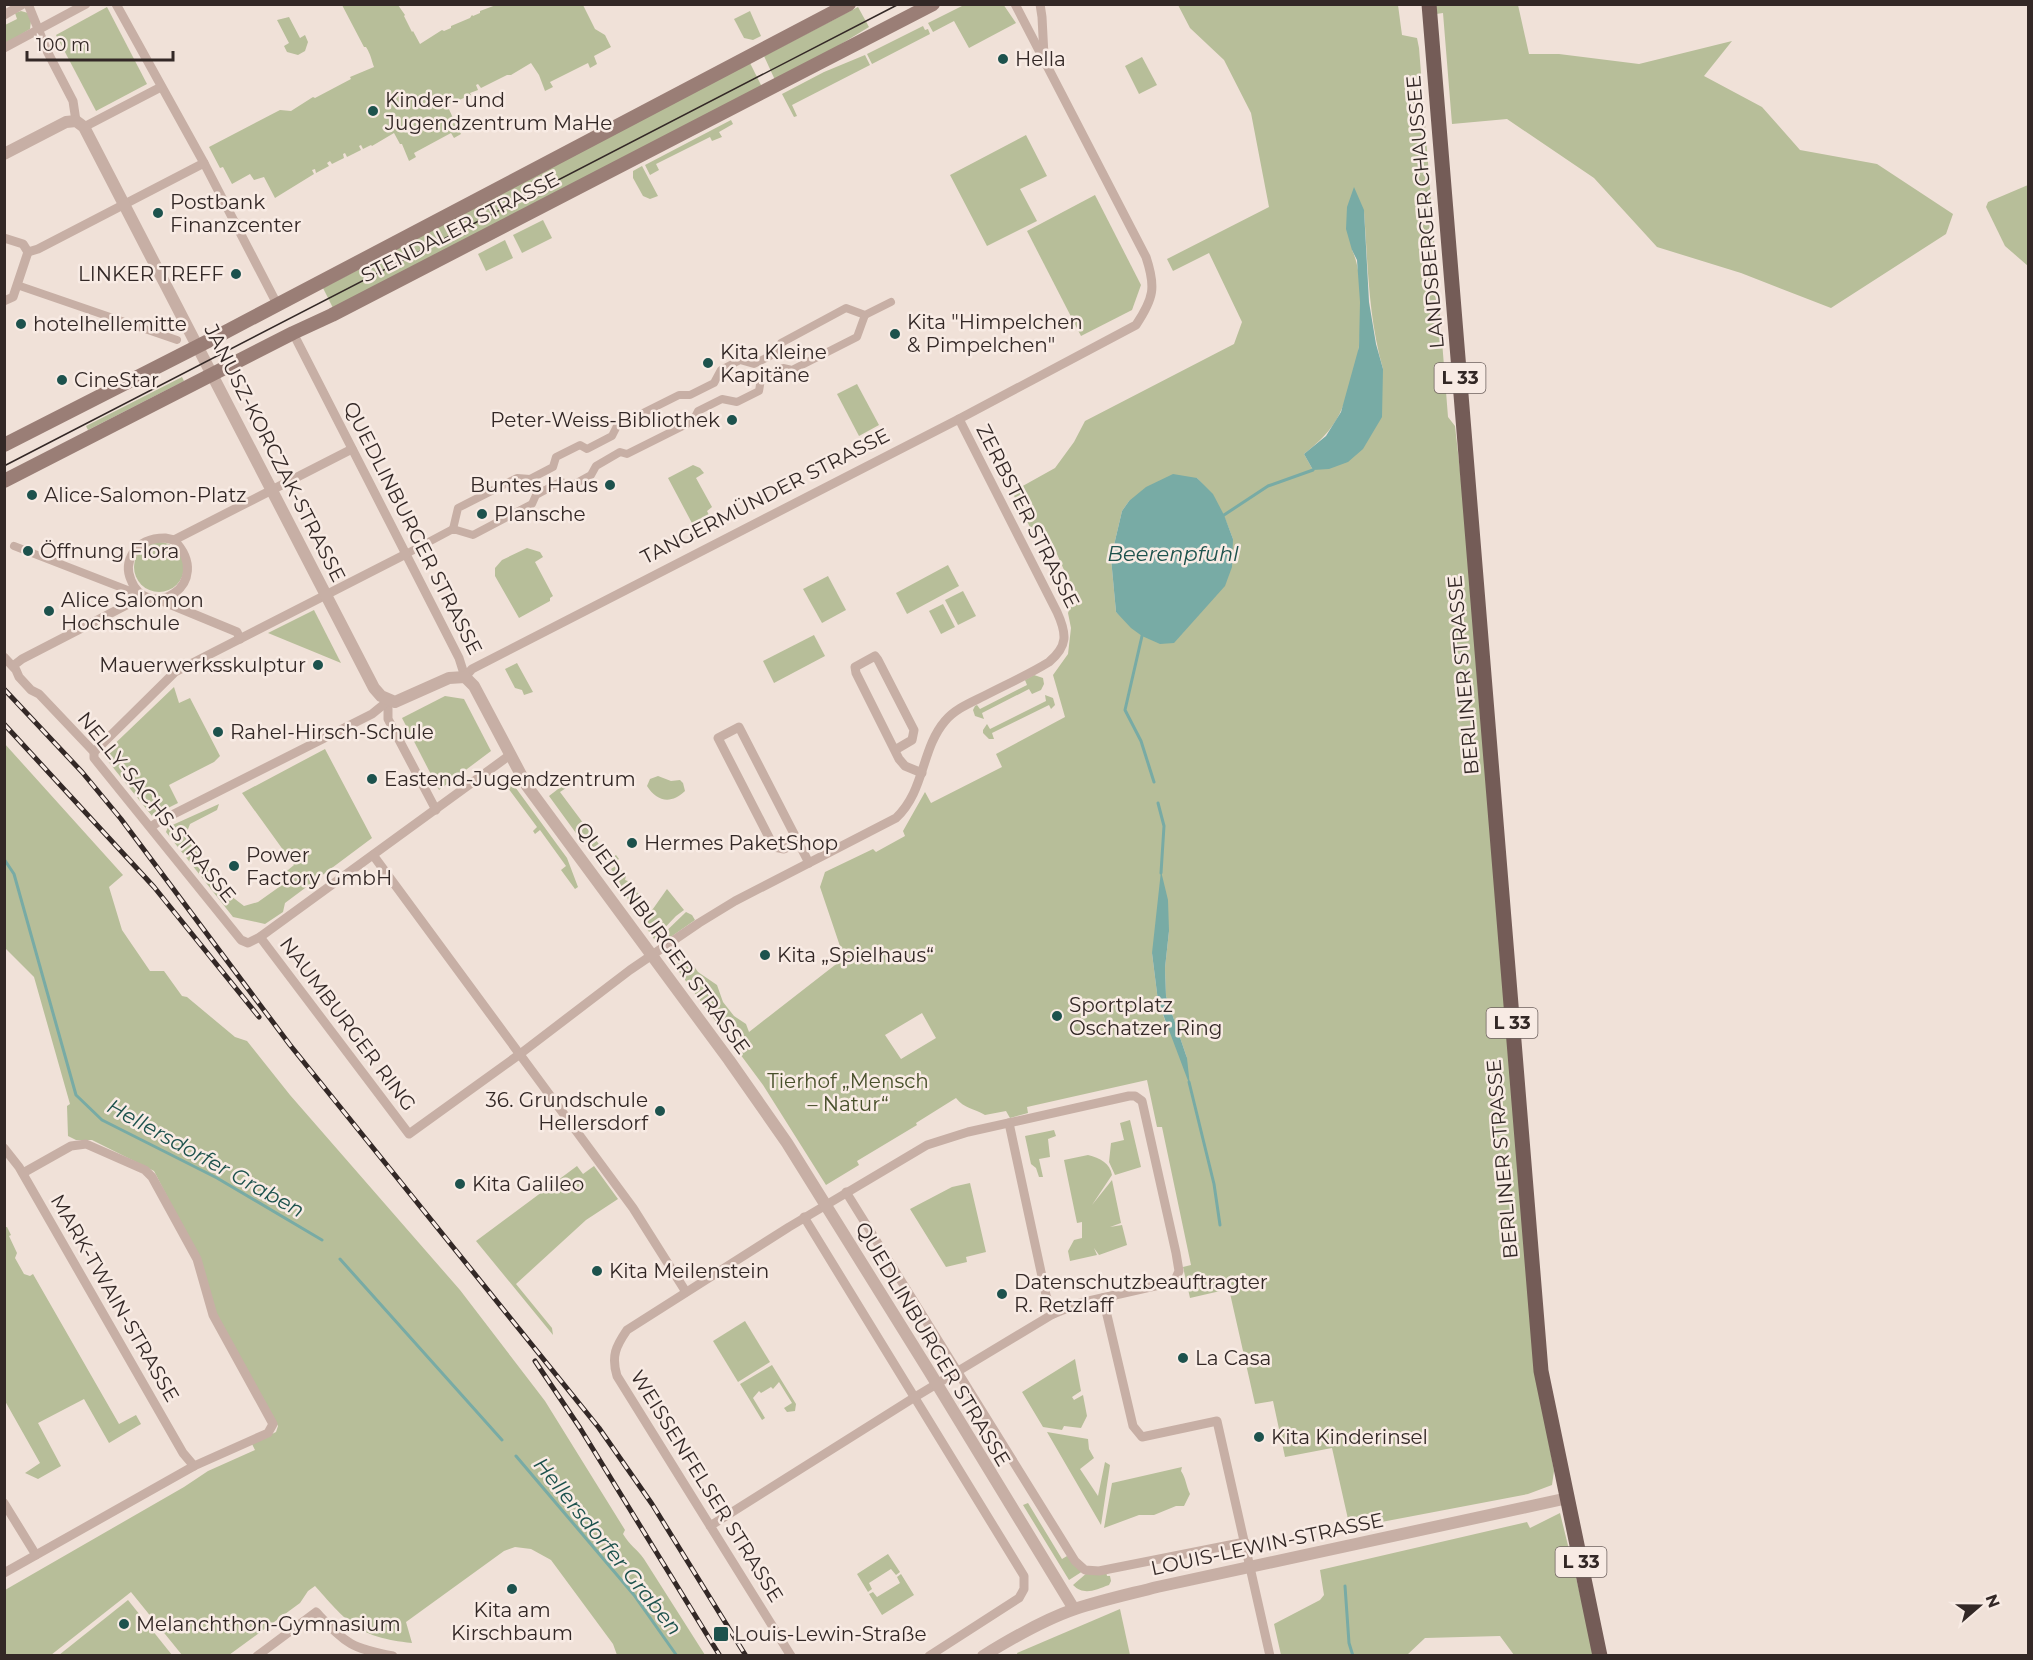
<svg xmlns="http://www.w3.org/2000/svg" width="2033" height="1660" viewBox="0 0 2033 1660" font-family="Montserrat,sans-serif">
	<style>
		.green { fill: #b7be99; fill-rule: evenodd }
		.water { fill: #78aba5 }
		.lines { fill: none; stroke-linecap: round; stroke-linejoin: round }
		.stream { stroke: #78aba5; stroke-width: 3 }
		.pedestrian { stroke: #c7afa5; stroke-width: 8 }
		.minor { stroke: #c7afa5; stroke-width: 9 }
		.tertiary { stroke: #c7afa5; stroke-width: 12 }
		.secondary { stroke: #9a7e76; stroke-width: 14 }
		.primary { stroke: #745c57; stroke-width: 15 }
		.tram { stroke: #332826; stroke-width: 1.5 }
		.rail-casing { stroke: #332826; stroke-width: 5 }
		.rail { stroke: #f8ebe4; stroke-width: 3; stroke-dasharray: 9; stroke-linecap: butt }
		.poi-dot { fill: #1d524d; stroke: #f8ebe4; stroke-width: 2 }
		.labels { text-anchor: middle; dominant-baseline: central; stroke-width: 5; stroke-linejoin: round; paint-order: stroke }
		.shield { fill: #f8ebe4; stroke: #6e625f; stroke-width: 1.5 }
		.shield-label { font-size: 18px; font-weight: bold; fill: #332826 }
		.poi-label { font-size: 20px; fill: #332826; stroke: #f8ebe4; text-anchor: start }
		.street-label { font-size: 20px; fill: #332826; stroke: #f8ebe4 }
		.park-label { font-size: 20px; fill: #48502b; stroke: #f8ebe4 }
		.water-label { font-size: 21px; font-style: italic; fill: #1d524d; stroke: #f8ebe4 }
	</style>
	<rect width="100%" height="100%" fill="#f0e1d8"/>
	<!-- green -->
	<g class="green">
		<polygon points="1003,4 1016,23 969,48 954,21 933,32 928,23 964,5"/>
		<path d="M342 5H398L405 15 404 16 412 32 413 31 420 44 442 30 444 31 451 28V26L470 18 472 15 473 16 480 13V11L496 5H583L595 29 605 35 611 47 594 56 597 64 590 68 588 63 550 82 553 87 545 91 539 75 531 63 511 75H507L481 88 478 84 476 85 478 90 470 93 471 95 447 105 453 118 452 119 461 134 454 138 451 133 414 153 416 157 409 161 402 144H400L394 133 372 146 371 145 363 149 361 145 359 146 361 150 347 157 345 153 343 154 344 158 332 164 330 161 327 163 329 166 316 173 315 169 312 170 314 174 275 198 264 177 254 180 250 174 232 184 223 167 220 168 209 147 280 110 291 111 313 97 315 98 351 79 350 77 374 67C371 59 371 55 366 47H364Z"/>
		<path d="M1178 5H1398L1402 35 1417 38 1419 48 1448 417 1455 426 1465 515 1536 1371 1554 1471 1552 1485 1528 1494 1350 1528 1332 1448 1285 1457 1273 1401 1255 1404 1229 1289 1190 1298 1183 1267 1191 1265 1162 1127H1157L1147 1080 1027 1107 1028 1113 1010 1118 1006 1111 985 1115C974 1108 964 1109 956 1098L916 1123 917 1125 857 1161 859 1165 826 1185 763 1085 671 961 684 952 698 972 717 985 723 1002 734 1016 746 1024 749 1032 844 958 820 887 825 872 873 849 876 852 905 836 903 831 925 792 931 803 1002 767 996 754 1065 717 1053 675 1068 654 1071 628 1068 613 1075 595 1053 545 1040 534 1032 531 1012 492 1055 468 1074 442 1085 421 1234 344 1242 322 1209 253 1173 271 1167 259 1269 207 1251 113 1224 60 1190 28ZM1364 211C1368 265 1368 316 1383 369L1313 470 1304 454C1319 442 1331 431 1340 413 1347 399 1358 362 1359 346 1362 321 1363 272 1352 250ZM1197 478C1216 498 1224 514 1233 539L1195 618 1173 643 1123 618 1116 612 1111 558 1122 511 1129 501ZM1169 931 1165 968 1166 996 1187 1058 1166 1023 1158 1001 1152 953ZM922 1013 936 1038 901 1059 885 1035Z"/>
		<polygon points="1435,5 1518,5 1529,54 1559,54 1639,64 1732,41 1704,76 1762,107 1800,150 1877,164 1953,214 1946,234 1831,308 1741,273 1657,247 1594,178 1507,119 1452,124 1443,13 1436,14"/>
		<polygon points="107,7 147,84 96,111 56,35"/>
		<polygon points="858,7 869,27 815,60 775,80 764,56"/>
		<polygon points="21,11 28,13 31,21 30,29 5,44 5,25 17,19 15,13"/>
		<polygon points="750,11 761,36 753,40 744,38 734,19"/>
		<polygon points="289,17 300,38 305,35 308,42 305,51 298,55 287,52 284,46 289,43 277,20"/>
		<polygon points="923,26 925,30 928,29 930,34 872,64 867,54"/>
		<polygon points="865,55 870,65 792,105 797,116 794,117 782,94 824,72"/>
		<polygon points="1142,57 1157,85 1139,94 1125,66"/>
		<polygon points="750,63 762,87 333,308 323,288 396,250 420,234"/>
		<polygon points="731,120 733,124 719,132 722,137 712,141 710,137 656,164 659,170 650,175 645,165"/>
		<polygon points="1026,135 1047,176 1020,189 1037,221 987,246 950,175"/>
		<polygon points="642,166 658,196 650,199 643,196 633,178 633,171"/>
		<polygon points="2028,185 2028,266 2005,246 1986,207 1988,202"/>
		<polygon points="1095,195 1141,285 1132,310 1081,336 1027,231"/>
		<polygon points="543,220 552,238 522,253 513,235"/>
		<polygon points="505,240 513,258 486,271 478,254"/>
		<polygon points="182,377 184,381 88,430 86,426"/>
		<polygon points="857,384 879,425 859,436 837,394"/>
		<polygon points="693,465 700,468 704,473 696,478 712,507 707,511 710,517 693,525 668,478"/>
		<circle cx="159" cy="567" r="25"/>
		<polygon points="527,548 540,552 543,557 535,562 553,596 550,598 550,601 519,618 495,576 495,568 502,560"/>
		<polygon points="948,565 959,586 907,614 896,593"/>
		<polygon points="828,576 846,610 822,623 803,589"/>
		<polygon points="963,591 976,616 958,625 945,600"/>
		<polygon points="943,604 955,627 941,634 929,611"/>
		<polygon points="314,610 341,663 268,633"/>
		<polygon points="814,635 825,656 774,683 763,661"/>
		<polygon points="517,663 533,692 524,695 522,690 515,688 505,669"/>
		<polygon points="1034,675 1043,678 1044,684 1041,690 1032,694 1029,689 982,713 984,719 975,716 973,710 975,706 977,705 980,709 1027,685 1025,680"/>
		<polygon points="174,687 179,703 190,698 220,756 214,762 169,785 178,803 152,816 103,755"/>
		<polygon points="1045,695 1053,698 1055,705 1051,709 1049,705 992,733 994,739 989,739 983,733 983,730 987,724 990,729 1046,701"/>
		<polygon points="445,696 464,699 491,751 439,790 402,718"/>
		<path d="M4 743 123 875 109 887 122 930 150 971H164L182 996 187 997 235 1037 247 1041 290 1095 460 1290 545 1401 625 1530 623 1534C630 1546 637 1549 644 1559L705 1655H617L613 1644 551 1560 531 1549 515 1547 504 1551 406 1622 412 1643C358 1637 350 1625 315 1586L308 1591 300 1603 229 1655H182L131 1592 51 1655H5V1590L184 1487 208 1471 255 1450 252 1444 276 1432 278 1426 215 1315 200 1260 154 1171 92 1140H76L68 1136 67 1106 70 1104 34 977 5 948Z"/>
		<polygon points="325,749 372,838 285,903 283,912 265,924 233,917 166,832 168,827 219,804 217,810 190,824 185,837 231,896 244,906 258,902 289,880 282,869 288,870 294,865 242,793"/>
		<path d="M658 776 671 781 680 780 683 783 685 791C671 805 656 801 647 786L650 779Z"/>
		<polygon points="510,780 567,858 578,887 575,889 561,870 566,866 540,830 535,834 533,831 537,827 508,788 503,791 500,787"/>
		<polygon points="562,786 566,788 560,792 610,859 616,855 619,859 608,866 592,848 581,840 549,796"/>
		<polygon points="617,865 617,868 622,870 621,874 626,876 625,880 630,882 629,886 644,898 635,914 617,877 620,875 617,871 613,872 611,869"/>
		<polygon points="667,889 684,910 676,916 654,939 643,923"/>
		<polygon points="686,912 692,915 695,920 665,941 657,943 656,941"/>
		<polygon points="1130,1120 1141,1167 1115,1175 1109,1162 1111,1143 1124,1140 1120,1123"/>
		<polygon points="1054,1130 1056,1136 1048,1139 1050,1157 1039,1159 1043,1177 1039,1177 1036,1168 1031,1164 1025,1136"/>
		<path d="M1088 1155C1100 1158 1110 1163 1112 1175L1092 1205 1112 1180 1121 1223 1110 1227 1122 1225 1127 1245 1099 1255 1094 1248 1097 1255 1070 1261 1068 1251 1074 1240 1082 1238V1222L1077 1223 1064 1160Z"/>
		<polygon points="577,1166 583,1174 594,1166 618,1199 586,1220 516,1284 552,1328 553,1335 476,1241"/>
		<polygon points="970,1183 986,1252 966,1257 967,1262 946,1267 910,1209 952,1187"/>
		<polygon points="5,1227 7,1227 11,1235 9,1236 17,1253 15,1258 24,1274 30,1276 33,1274 119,1424 136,1415 141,1424 109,1443 84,1399 38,1423 61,1466 38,1479 25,1473 40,1463 5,1401"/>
		<polygon points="745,1321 770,1362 738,1382 713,1341"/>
		<polygon points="1075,1359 1081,1391 1072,1397 1074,1400 1083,1395 1087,1416 1081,1428 1064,1426 1062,1430 1043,1427 1022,1392"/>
		<polygon points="772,1365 796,1404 795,1411 787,1412 784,1408 792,1403 779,1382 773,1389 771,1387 761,1393 759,1391 753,1398 765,1418 762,1420 740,1384"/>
		<polygon points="1047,1432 1088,1439 1089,1449 1094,1458 1080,1469 1098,1496 1105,1462 1110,1465 1101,1525"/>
		<path d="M1182 1467 1181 1471C1186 1478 1186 1486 1190 1494L1184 1506H1176L1154 1515H1139L1104 1528 1112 1483Z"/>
		<polygon points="1028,1503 1062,1559 1067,1556 1083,1571 1069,1580 1023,1505"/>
		<polygon points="1560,1513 1595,1655 1514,1655 1500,1636 1425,1638 1407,1655 1281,1655 1274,1624 1320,1600 1324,1595 1320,1570 1527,1522 1530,1528"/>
		<polygon points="888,1554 900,1572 896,1575 891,1569 869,1583 872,1589 868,1592 857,1574"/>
		<path d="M1106 1571 1107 1576H1110L1111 1581 1109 1585C1095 1590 1084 1596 1073 1585L1088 1572Z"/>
		<polygon points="901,1574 914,1595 882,1615 869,1594 873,1592 877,1597 900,1583 897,1577"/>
		<polygon points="128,1600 172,1655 59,1655"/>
		<polygon points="1120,1609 1130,1655 1018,1656 1017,1653"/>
	</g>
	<!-- water -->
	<g class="water">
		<polygon points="1354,187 1364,210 1369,302 1376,344 1383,369 1382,417 1363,449 1348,462 1329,469 1313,470 1304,454 1326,436 1341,412 1359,347 1360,302 1357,260 1352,250 1346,229 1347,207"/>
		<polygon points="1173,474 1197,478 1213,494 1224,515 1233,539 1232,567 1225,586 1174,643 1160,644 1142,636 1131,628 1116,612 1111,558 1122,511 1129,501 1146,487"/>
		<polygon points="1161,871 1168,900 1169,931 1165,968 1166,996 1187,1058 1190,1086 1158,1001 1152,953"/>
	</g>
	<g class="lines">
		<!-- stream -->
		<g class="stream">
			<polyline points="1224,515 1268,486 1313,470"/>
			<polyline points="1142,636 1125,710 1141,741 1154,782"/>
			<polyline points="1158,803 1164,826 1161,873"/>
			<polyline points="4,859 14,874 76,1095 102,1120 217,1178 322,1240"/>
			<polyline points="1189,1082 1214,1184 1220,1225"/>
			<polyline points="340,1259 502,1440"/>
			<polyline points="516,1456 634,1595 677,1656"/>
			<polyline points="1345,1586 1349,1643 1353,1656"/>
		</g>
		<!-- pedestrian -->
		<g class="pedestrian">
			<polyline points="17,285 177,340"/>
			<polyline points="453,529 458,508 517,478 530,479 553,467 556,457 580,445 587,449 612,436 617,426 679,395 690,395 714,383 721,370 740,360 754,364 776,353 781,343 846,308 865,315 891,302"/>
			<polyline points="14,546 143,596"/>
			<polyline points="406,554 453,529 473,535 532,504 536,495 560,482 573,485 591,475 596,466 620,452 627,454 693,421 698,411 722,399 737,402 759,391 761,379 783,368 792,370 857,337 865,315"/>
		</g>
		<!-- minor -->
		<g class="minor">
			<polyline points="28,4 47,51 73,101 76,121"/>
			<polyline points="116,4 204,163 277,304"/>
			<polyline points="1040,4 1042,17 1044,56"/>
			<polyline points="4,15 23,4"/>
			<polyline points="4,48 86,4"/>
			<polyline points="84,127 161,87"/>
			<polyline points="4,238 23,244 28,252 13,297 4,301"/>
			<polyline points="28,252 38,249 204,163"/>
			<polyline points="293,333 459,658 465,677"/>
			<path d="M165 538 174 540C216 584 148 624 131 580 127 571 128 561 133 553 140 542 152 538 165 538Z"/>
			<polyline points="174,540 352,449"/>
			<polyline points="157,599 237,632 240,639"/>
			<polyline points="4,657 16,670 19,677 31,690 39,694 94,752 94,758 241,940 248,943 260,937 510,755"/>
			<polyline points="13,666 22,659 144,596"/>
			<path d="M465 677 472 669 959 419 1136 325C1154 298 1156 287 1146 257L1015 4"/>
			<polyline points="388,701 388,719 436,810"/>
			<polyline points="895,750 912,740 914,730 878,660 875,656 855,667 856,673 899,759 905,766 922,773"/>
			<polyline points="94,752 175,672 406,554"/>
			<polyline points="151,827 158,822 372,714 388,701"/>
			<polyline points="798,842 784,849 774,847 718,738 739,727 809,863"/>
			<polyline points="373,855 633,1208 686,1292"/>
			<path d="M260 937 409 1134 520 1054 630 970 699 923 735 901 896 818C925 791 921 749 945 721 955 709 970 703 984 696 1005 685 1028 675 1049 662 1068 646 1067 634 1057 612L959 419"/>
			<polyline points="1009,1123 1046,1295 1053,1314"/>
			<polyline points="4,1148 19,1167 183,1453 194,1466"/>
			<polyline points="846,1192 1075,1561 1085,1570 1099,1571 1245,1542"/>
			<polyline points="804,1217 1024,1576 1024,1589 1019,1598 929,1656"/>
			<polyline points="1103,1298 1133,1426 1142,1437 1217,1421 1270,1656"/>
			<polyline points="4,1503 36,1555"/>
			<path d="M710 1526 915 1397 1053 1314 1080 1303 1168 1283 1175 1280 1179 1271 1176 1253 1142 1101 1135 1096H1129L968 1132 927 1145 789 1227 627 1330C616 1346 611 1356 617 1376L791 1656"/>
			<polyline points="4,1573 194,1466 268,1433 273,1424 213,1315 197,1259 152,1177 145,1170 86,1144 71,1146 23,1173"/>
			<path d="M257 1656 316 1612C346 1643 349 1648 393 1656"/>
		</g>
		<!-- tertiary -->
		<g class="tertiary">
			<polyline points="4,154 66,122 76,121 84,127 374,688 381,696 395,702 449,678 465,677 474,686 527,786 729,1060 787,1143 929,1371 1074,1609"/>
			<path d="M983 1656C1012 1638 1043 1620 1075 1609 1102 1600 1130 1594 1157 1587L1568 1498"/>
		</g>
		<!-- secondary -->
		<g class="secondary">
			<polyline points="4,445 216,337 849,4"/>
			<polyline points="4,481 293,333 332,315 933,4"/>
		</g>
		<!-- primary -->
		<polyline class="primary" points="1429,4 1541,1371 1600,1656"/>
		<!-- tram -->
		<polyline class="tram" points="4,466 899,4"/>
		<!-- rail casing -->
		<g class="rail-casing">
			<g id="rail">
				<polyline points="4,689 82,772 121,819 290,1045 599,1428 652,1504 746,1656"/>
				<polyline points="4,724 154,887 259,1017"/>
				<polyline points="535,1361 580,1428 720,1656"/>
			</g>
		</g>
		<!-- rail -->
		<use href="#rail" class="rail"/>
	</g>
	<!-- markers -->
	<g class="poi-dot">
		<circle cx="1003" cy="59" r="6"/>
		<circle cx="373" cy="111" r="6"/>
		<circle cx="158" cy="213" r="6"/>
		<circle cx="236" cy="274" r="6"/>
		<circle cx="21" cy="324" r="6"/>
		<circle cx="895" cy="334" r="6"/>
		<circle cx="708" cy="363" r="6"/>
		<circle cx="62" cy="380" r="6"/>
		<circle cx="732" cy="420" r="6"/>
		<circle cx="610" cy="485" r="6"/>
		<circle cx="32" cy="495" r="6"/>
		<circle cx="482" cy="514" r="6"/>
		<circle cx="28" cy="551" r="6"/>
		<circle cx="49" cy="611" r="6"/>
		<circle cx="318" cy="665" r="6"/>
		<circle cx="218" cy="732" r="6"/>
		<circle cx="372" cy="779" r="6"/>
		<circle cx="632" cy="843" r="6"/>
		<circle cx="234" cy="866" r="6"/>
		<circle cx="765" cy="955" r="6"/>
		<circle cx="1057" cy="1016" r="6"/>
		<circle cx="660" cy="1111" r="6"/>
		<circle cx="460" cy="1184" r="6"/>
		<circle cx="597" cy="1271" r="6"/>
		<circle cx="1002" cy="1294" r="6"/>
		<circle cx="1183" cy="1358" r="6"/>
		<circle cx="1259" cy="1437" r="6"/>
		<circle cx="512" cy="1589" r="6"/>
		<circle cx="124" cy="1624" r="6"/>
		<rect x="713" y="1626" width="16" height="16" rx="3"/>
	</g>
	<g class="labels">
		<!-- shield labels -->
		<g class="shield">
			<rect x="1434.5" y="363" width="51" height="30" rx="4.5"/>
			<rect x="1486.5" y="1008" width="51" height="30" rx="4.5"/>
			<rect x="1555.5" y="1547" width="51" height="30" rx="4.5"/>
		</g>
		<g class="shield-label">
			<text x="1460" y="378">L 33</text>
			<text x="1512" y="1023">L 33</text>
			<text x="1581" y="1562">L 33</text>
		</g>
		<!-- poi labels -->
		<g class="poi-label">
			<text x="1015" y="59">Hella</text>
			<text x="385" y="100">Kinder- und<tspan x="385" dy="23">Jugendzentrum MaHe</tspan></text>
			<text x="170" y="202">Postbank<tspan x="170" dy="23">Finanzcenter</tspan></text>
			<text x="224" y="274" text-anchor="end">LINKER TREFF</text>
			<text x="907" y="322">Kita "Himpelchen<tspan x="907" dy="23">&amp; Pimpelchen"</tspan></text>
			<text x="33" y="324">hotelhellemitte</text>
			<text x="720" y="352">Kita Kleine<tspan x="720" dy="23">Kapitäne</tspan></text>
			<text x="74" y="380">CineStar</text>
			<text x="720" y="420" text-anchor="end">Peter-Weiss-Bibliothek</text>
			<text x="598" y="485" text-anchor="end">Buntes Haus</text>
			<text x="44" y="495">Alice-Salomon-Platz</text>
			<text x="494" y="514">Plansche</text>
			<text x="40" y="551">Öffnung Flora</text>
			<text x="61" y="600">Alice Salomon<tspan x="61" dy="23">Hochschule</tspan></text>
			<text x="306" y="665" text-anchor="end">Mauerwerksskulptur</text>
			<text x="230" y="732">Rahel-Hirsch-Schule</text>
			<text x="384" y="779">Eastend-Jugendzentrum</text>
			<text x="644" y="843">Hermes PaketShop</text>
			<text x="246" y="855">Power<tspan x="246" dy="23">Factory GmbH</tspan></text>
			<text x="777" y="955">Kita „Spielhaus“</text>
			<text x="1069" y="1005">Sportplatz<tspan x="1069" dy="23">Oschatzer Ring</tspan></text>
			<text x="648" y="1100" text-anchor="end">36. Grundschule<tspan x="648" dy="23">Hellersdorf</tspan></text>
			<text x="472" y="1184">Kita Galileo</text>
			<text x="609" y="1271">Kita Meilenstein</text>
			<text x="1014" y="1282">Datenschutzbeauftragter<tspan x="1014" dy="23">R. Retzlaff</tspan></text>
			<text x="1195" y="1358">La Casa</text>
			<text x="1271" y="1437">Kita Kinderinsel</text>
			<text x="512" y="1610" text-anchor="middle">Kita am<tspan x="512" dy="23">Kirschbaum</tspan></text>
			<text x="136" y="1624">Melanchthon-Gymnasium</text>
			<text x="734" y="1634">Louis-Lewin-Straße</text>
		</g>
		<!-- street labels -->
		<g class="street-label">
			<text transform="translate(1425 212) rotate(-95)">LANDSBERGER CHAUSSEE</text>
			<text transform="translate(460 227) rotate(-27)">STENDALER STRASSE</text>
			<text transform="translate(275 453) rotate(63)">JANUSZ-KORCZAK-STRASSE</text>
			<text transform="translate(765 496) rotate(-27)">TANGERMÜNDER STRASSE</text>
			<text transform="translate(1028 516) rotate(63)">ZERBSTER STRASSE</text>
			<text transform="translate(413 528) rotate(63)">QUEDLINBURGER STRASSE</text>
			<text transform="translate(1463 675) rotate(-95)">BERLINER STRASSE</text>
			<text transform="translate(157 807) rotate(51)">NELLY-SACHS-STRASSE</text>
			<text transform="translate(663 938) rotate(54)">QUEDLINBURGER STRASSE</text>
			<text transform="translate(348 1024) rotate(53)">NAUMBURGER RING</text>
			<text transform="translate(1502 1159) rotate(-95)">BERLINER STRASSE</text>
			<text transform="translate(115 1298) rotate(60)">MARK-TWAIN-STRASSE</text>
			<text transform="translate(933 1344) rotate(59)">QUEDLINBURGER STRASSE</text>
			<text transform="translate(707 1486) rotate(58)">WEISSENFELSER STRASSE</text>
			<text transform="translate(1267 1544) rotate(-12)">LOUIS-LEWIN-STRASSE</text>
		</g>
		<!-- park labels -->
		<g class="park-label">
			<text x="848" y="1081">Tierhof „Mensch<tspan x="848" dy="23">– Natur“</tspan></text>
		</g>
		<!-- water labels -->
		<g class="water-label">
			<text x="1173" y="553">Beerenpfuhl</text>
			<text transform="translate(206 1158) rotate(29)">Hellersdorfer Graben</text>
			<text transform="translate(608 1546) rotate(51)">Hellersdorfer Graben</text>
		</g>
	</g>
	<!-- border -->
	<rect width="2033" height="1660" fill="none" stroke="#332826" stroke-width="12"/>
	<!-- north arrow -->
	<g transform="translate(1979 1606) rotate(70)" stroke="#f8ebe4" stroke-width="4.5" paint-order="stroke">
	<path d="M0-4.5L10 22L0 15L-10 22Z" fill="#332826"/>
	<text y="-9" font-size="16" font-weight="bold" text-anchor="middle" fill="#332826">N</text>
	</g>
	<!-- scale -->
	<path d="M27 51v9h146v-9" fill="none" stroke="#332826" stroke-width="3"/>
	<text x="36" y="51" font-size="18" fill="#332826" stroke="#f8ebe4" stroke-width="4.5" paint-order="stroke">100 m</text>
</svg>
